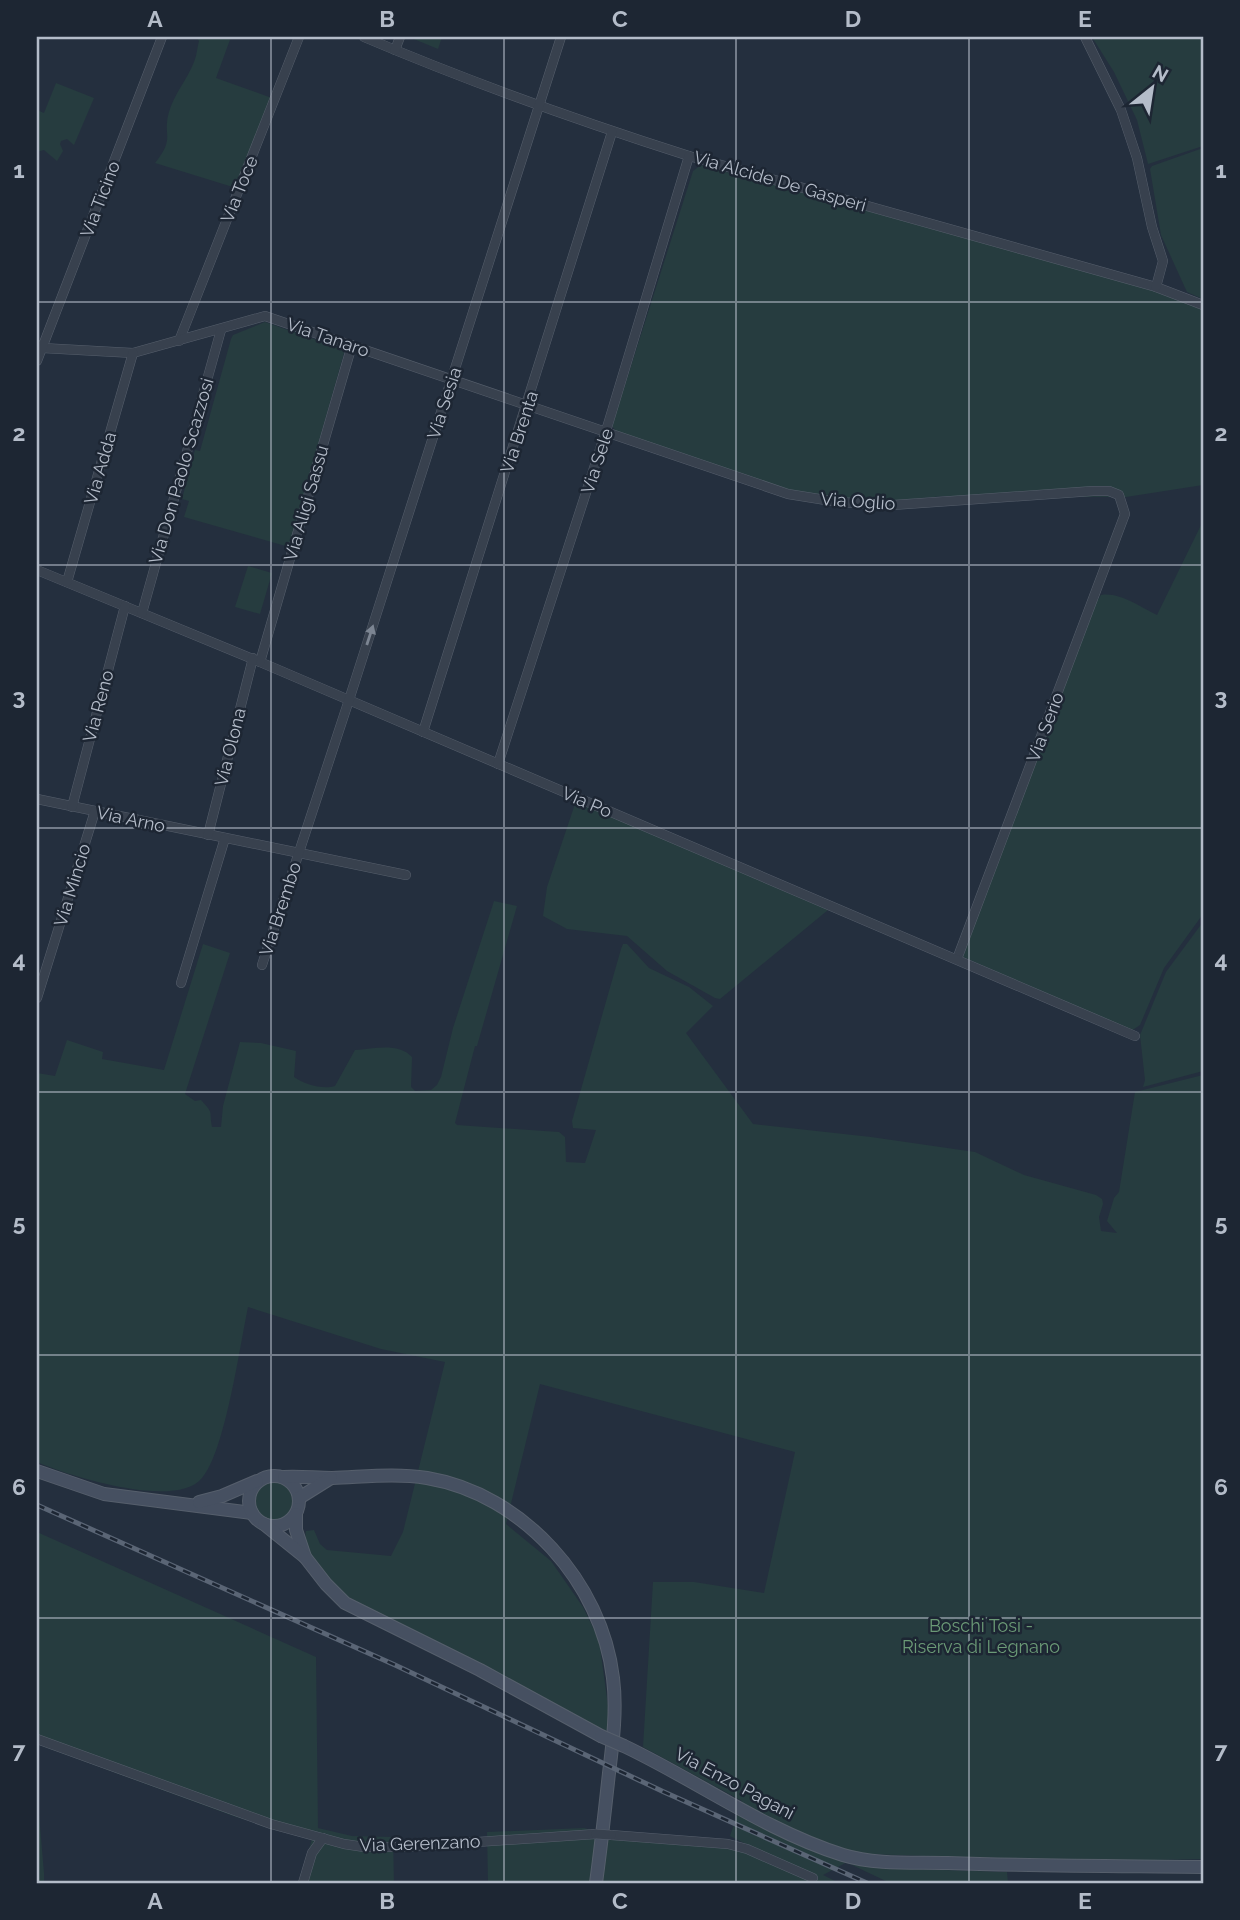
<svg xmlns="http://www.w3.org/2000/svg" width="1240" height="1920" viewBox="0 0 1240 1920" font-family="Raleway,sans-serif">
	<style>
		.green { fill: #263c3f }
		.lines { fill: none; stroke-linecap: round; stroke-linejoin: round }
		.street-casing { stroke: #565f6c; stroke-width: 10 }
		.secondary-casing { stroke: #565f6c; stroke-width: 14 }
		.street { stroke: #38414e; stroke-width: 9 }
		.secondary { stroke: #465061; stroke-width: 12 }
		.rail-casing { stroke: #5a6575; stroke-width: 5 }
		.rail { stroke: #1d2633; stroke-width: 2.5; stroke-dasharray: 8; stroke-linecap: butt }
		.street-bridge-casing { stroke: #565f6c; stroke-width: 10; stroke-linecap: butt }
		.secondary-bridge-casing { stroke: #565f6c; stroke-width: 14; stroke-linecap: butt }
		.street-bridge { stroke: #38414e; stroke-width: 9 }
		.secondary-bridge { stroke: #465061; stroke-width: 12 }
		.oneway { fill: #7c8592 }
		.grid { fill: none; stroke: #b4bcc9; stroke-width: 2; stroke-opacity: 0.55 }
		.labels { text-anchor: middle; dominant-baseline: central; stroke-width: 5; stroke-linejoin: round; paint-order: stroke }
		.street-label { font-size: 18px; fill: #b4bcc9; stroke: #1d2633 }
		.park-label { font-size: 18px; fill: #6b9a76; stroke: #1d2633 }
		.neatline { fill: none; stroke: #b4bcc9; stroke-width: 2.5 }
		.grid-label { font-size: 23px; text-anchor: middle; font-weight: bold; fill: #b4bcc9 }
	</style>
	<rect width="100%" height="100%" fill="#242f3e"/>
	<!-- green -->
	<g class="green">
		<path d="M196 37H210L212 39 213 37H231L216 78 272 98 236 188 155 163C176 137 162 136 169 112 174 94 187 80 194 62 197 55 197 48 199 41Z"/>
		<polygon points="409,37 442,37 438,49"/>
		<polygon points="1092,37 1203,37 1203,146 1148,164 1137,120 1114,72"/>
		<polygon points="56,83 94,98 74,145 67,139 61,141 60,144 63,151 57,161 44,150 37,152 37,110 44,113"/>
		<polygon points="1203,148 1203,299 1187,292 1161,235 1150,169 1152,166"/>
		<polygon points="701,165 1146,288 1203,308 1203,485 1126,497 945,496 877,502 800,495 617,432 612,426 693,171"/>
		<polygon points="265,322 342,349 344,353 289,547 184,517 189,501 182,499 195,450 200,451 231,339 233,335"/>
		<path d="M1203 521V914L1164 968 1140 1025 1131 1031 961 956 1091 611 1101 595C1120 592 1140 607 1157 615Z"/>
		<polygon points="248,566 272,573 260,614 235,607"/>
		<polygon points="576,801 828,910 720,999 715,998 667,971 627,936 567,929 543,916 547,887"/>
		<path d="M494 901 517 906 477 1046H475L455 1123 457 1125 559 1132 565 1137 566 1162 585 1163 596 1130 573 1128 572 1121 621 949 623 944H627L649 968 689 987 713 1006 686 1033 753 1124 871 1137 975 1152 1024 1175 1096 1195 1102 1199 1103 1204 1099 1217 1101 1231 1117 1233 1107 1221 1114 1198 1119 1192 1135 1092 1203 1075V1859L1111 1861 862 1854 823 1875 839 1883H488L487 1832 584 1828 594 1831 746 1844 730 1836 742 1801 643 1747 653 1582H694L764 1593 795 1452 540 1384 506 1524 551 1561 583 1607 599 1640 610 1720 607 1731 583 1721 346 1596C331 1583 301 1553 306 1531L314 1530 320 1544 327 1550 391 1556 403 1532 445 1362 381 1349 248 1307C240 1345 225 1452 202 1478 176 1510 69 1476 37 1462V1073L55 1076 67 1040 103 1052 102 1059 164 1070 203 944 230 953 185 1094 195 1101 201 1100C214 1114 209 1110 212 1127H221L223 1106 240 1042 261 1043 296 1051 294 1077C304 1084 323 1090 335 1086L355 1050C374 1049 398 1042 412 1057L411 1087 415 1091 431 1090 437 1085 441 1077 453 1028Z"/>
		<polygon points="1203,922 1203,1071 1143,1087 1145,1080 1140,1035 1166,972"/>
		<circle cx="275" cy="1501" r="21"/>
		<polygon points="37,1532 316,1657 318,1828 352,1836 393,1837 394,1883 299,1883 312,1839 236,1817 37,1744"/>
		<polygon points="37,1791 44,1873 44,1883 37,1883"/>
		<polygon points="850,1864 882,1868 1007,1872 1008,1883 890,1883"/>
	</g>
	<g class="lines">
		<!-- street casing -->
		<g class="street-casing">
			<g id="street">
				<path d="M364 37C470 82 579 121 689 156L1156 287 1203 305"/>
				<polyline points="1085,37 1121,110 1137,158 1152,227 1163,261 1156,287"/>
				<polyline points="395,50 400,37"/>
				<polyline points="179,341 299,37"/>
				<polyline points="37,345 42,348 133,353 265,316 788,494 838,502 893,505 1093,491 1109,491 1119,495 1125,514 957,959"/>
				<polyline points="37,361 162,37"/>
				<polyline points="37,570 260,662 1135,1036"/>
				<polyline points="67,582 133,353"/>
				<polyline points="142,613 221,330"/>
				<polyline points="260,662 352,345"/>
				<polyline points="423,732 612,132"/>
				<polyline points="498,764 606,431 689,156"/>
				<polyline points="37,799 406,875"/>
				<polyline points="72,807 125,606"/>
				<polyline points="208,835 253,658"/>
				<polyline points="262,965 349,700 561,37"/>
				<polyline points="181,983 225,838"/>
				<polyline points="37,998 95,811"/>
				<polyline points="37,1739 271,1824 344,1844 364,1847 404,1847 596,1834"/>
				<polyline points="611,1835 728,1844 747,1849 813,1878"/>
				<polyline points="303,1883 312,1853 323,1838"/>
			</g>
		</g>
		<!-- secondary casing -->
		<g class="secondary-casing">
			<g id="secondary">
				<polyline points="37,1471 104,1494 252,1513"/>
				<circle cx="274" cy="1501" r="25"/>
				<path d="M284 1477C300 1476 316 1478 332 1478 364 1477 395 1473 427 1478 523 1494 602 1583 613 1678 617 1709 613 1741 609 1773 605 1810 601 1846 596 1883"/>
				<polyline points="299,1498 331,1478"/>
				<polyline points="199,1502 222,1496 257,1481"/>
				<polyline points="296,1514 296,1530 305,1557"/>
				<polyline points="264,1524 305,1557 326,1584 345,1603 480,1670 601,1736"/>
				<path d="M624 1746C696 1780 766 1831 843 1855 876 1865 914 1862 948 1863 1033 1866 1118 1866 1203 1867"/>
			</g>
		</g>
		<!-- street -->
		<use href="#street" class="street"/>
		<!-- secondary -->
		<use href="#secondary" class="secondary"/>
		<!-- rail casing -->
		<g class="rail-casing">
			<polyline id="rail" points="37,1505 395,1665 664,1792 867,1883"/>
		</g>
		<!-- rail -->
		<use href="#rail" class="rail"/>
		<!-- street-bridge casing -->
		<g class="street-bridge-casing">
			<polyline id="street-bridge" points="596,1834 611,1835"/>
		</g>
		<!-- secondary-bridge casing -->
		<g class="secondary-bridge-casing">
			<polyline id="secondary-bridge" points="601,1736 624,1746"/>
		</g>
		<!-- street-bridge -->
		<use href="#street-bridge" class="street-bridge"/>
		<!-- secondary-bridge -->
		<use href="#secondary-bridge" class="secondary-bridge"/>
	</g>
	<!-- one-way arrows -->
	<defs><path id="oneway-solid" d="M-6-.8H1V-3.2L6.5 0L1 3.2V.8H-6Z" transform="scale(1.75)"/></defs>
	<use class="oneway" href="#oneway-solid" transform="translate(370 635) rotate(-72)"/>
	<!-- grid -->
	<path class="grid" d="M271 37V1883M504 37V1883M736 37V1883M969 37V1883M37 302H1203M37 565H1203M37 828H1203M37 1092H1203M37 1355H1203M37 1618H1203"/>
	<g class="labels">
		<!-- street labels -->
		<g class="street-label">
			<text transform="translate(780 181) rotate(16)">Via Alcide De Gasperi</text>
			<text transform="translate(239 189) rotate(-68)">Via Toce</text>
			<text transform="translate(100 199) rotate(-69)">Via Ticino</text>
			<text transform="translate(328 337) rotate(19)">Via Tanaro</text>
			<text transform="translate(444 403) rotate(-72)">Via Sesia</text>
			<text transform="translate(519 432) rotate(-72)">Via Brenta</text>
			<text transform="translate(597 461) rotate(-72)">Via Sele</text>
			<text transform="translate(100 468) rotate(-74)">Via Adda</text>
			<text transform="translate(181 471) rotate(-74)">Via Don Paolo Scazzosi</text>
			<text transform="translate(858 501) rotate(4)">Via Oglio</text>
			<text transform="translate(306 503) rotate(-74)">Via Aligi Sassu</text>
			<text transform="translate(98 706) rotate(-75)">Via Reno</text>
			<text transform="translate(1045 727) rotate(-69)">Via Serio</text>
			<text transform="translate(230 747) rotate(-76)">Via Olona</text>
			<text transform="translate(587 802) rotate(23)">Via Po</text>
			<text transform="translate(131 819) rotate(12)">Via Arno</text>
			<text transform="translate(72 885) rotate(-73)">Via Mincio</text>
			<text transform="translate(280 909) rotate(-72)">Via Brembo</text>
			<text transform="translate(735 1783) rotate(28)">Via Enzo Pagani</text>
			<text transform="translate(420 1843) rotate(-2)">Via Gerenzano</text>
		</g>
		<!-- park labels -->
		<g class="park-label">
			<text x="981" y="1625">Boschi Tosi -<tspan x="981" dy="21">Riserva di Legnano</tspan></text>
		</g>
	</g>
	<!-- border -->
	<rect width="1240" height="1920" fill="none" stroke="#1d2633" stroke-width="77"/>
	<!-- north arrow -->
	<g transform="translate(1152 88) rotate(30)" stroke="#1d2633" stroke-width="5" paint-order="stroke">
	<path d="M0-5L12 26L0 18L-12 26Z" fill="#b4bcc9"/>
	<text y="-10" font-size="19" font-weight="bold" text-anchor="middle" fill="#b4bcc9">N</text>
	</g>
	<rect x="38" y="38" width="1164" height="1844" class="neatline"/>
	<g class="grid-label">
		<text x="155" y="27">A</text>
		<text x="387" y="27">B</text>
		<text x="620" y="27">C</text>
		<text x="853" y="27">D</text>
		<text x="1085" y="27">E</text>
		<text x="19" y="178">1</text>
		<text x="1221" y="178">1</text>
		<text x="19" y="441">2</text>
		<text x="1221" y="441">2</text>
		<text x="19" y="705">3</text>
		<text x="1221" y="705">3</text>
		<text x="19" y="968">4</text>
		<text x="1221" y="968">4</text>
		<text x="19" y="1231">5</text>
		<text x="1221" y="1231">5</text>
		<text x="19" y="1495">6</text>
		<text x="1221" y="1495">6</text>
		<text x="19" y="1758">7</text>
		<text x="1221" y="1758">7</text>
		<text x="155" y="1909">A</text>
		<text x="387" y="1909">B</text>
		<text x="620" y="1909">C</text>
		<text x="853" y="1909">D</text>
		<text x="1085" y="1909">E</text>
	</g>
</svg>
